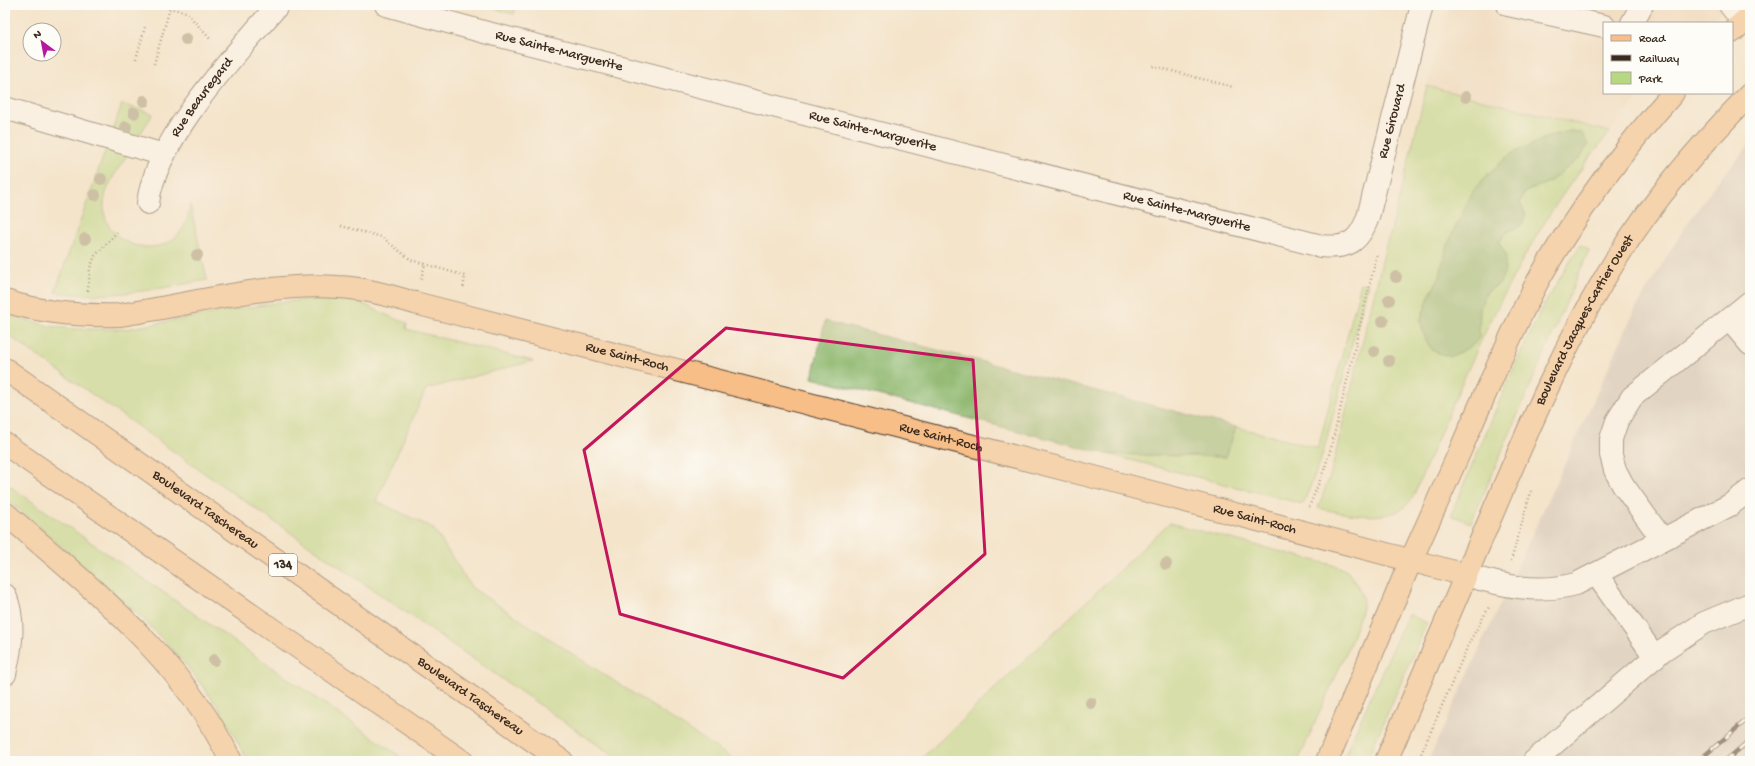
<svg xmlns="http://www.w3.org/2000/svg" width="1755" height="766" viewBox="0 0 1755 766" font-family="'Gochi Hand',sans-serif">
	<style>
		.built { fill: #eed7bb }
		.industrial { fill: #ccc2b9 }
		.green { fill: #b5d881; stroke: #788150; fill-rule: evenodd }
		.forest { fill: #90b86f; stroke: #667146 }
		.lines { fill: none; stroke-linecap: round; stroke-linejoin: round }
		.minor-casing { stroke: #574638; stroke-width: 24 }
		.major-casing { stroke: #574638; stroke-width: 24 }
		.highway-casing { stroke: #574638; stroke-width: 24 }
		.path { stroke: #574638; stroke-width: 2.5; stroke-dasharray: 1 3; stroke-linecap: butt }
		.minor { stroke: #fff; stroke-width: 22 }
		.major { stroke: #f7be87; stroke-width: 22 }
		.highway { stroke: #f7be87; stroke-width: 22 }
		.rail-casing { stroke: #3b2a1e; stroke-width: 4.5 }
		.rail { stroke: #fdfcf7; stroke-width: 3; stroke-dasharray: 9; stroke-linecap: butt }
		.tree { fill: #9f9679 }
		.marked { fill: none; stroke: #c2185b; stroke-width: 3; stroke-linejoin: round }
		.labels { text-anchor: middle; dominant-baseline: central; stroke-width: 4; stroke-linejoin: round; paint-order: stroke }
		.shield { fill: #fdfcf7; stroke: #75695f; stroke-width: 1 }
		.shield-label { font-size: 13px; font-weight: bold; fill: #3b2a1e }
		.street-label { font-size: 14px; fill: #3b2a1e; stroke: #fdfcf7 }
	</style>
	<rect width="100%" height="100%" fill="#fdfcf7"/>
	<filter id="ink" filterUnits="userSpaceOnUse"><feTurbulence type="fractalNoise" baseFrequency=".025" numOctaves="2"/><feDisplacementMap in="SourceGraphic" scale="8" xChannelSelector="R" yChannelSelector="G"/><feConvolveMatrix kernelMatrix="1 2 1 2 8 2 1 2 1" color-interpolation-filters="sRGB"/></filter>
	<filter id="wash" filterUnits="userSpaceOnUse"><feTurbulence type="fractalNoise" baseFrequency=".012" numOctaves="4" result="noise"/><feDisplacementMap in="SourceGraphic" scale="16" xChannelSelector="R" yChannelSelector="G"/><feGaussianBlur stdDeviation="0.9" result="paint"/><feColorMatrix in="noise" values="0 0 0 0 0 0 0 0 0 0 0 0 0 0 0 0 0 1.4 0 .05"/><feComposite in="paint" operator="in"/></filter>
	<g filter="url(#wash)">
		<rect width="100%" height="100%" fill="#f4e4ca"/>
		<!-- built -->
		<polygon class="built" points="1449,5 1728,5 1709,23 1604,23 1604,93 1643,93 1610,132 1427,86"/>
		<!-- industrial -->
		<polygon class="industrial" points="1750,144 1750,761 1428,761 1636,308 1683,230 1715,185"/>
		<!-- green -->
		<g class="green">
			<polygon points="480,5 516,5 514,14"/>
			<path d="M1427 86 1610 132C1586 162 1563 192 1543 225 1491 309 1454 401 1415 492 1412 498 1408 505 1402 509 1380 522 1341 513 1318 508L1331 473 1387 241 1390 235ZM1571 131 1582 133 1549 182 1525 192 1520 203 1526 215 1522 225 1507 232 1499 242 1506 255 1500 283 1486 293 1480 307 1478 338 1420 321 1430 294 1509 155 1553 135Z"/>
			<path d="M122 104 153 114C143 129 133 145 124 160 118 169 111 179 107 190 85 251 186 274 190 204L207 280C156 289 107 300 55 292Z"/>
			<polygon points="1580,245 1589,250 1471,523 1451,515 1508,381 1542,308"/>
			<polygon points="1361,283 1368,284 1321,460 1303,504 1107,454 1226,457 1236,427 1318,448"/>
			<polygon points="314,299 346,300 361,303 393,318 407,323 406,329 533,361 426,389 376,501 433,528 472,588 736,761 621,761 220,484 5,333 5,315 50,326 73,329 125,329 280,302"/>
			<polygon points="5,483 407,761 248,761 219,708 184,662 141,617 5,497"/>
			<polygon points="1169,523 1340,567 1348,572 1359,588 1363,598 1362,609 1349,646 1298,761 919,761"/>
			<polygon points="1408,614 1427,623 1372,749 1366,761 1342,761"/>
		</g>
		<!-- forest -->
		<g class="forest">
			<polygon points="1571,131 1582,133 1588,145 1580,158 1549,182 1525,192 1520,203 1526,215 1522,225 1507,232 1499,242 1506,255 1505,271 1500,283 1486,293 1480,307 1479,338 1472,346 1450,357 1433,351 1426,341 1420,321 1430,294 1439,279 1443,260 1452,234 1473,191 1488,174 1509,155 1553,135"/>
			<polygon points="825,321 1236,427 1226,457 1107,454 812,378"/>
		</g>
	</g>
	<g filter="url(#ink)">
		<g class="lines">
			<!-- minor casing -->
			<g class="minor-casing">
				<g id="minor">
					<path id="s1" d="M386 5 484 32 1321 246C1348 249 1359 242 1368 217L1422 5"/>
					<polyline points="1508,5 1604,26"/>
					<polyline points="1730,5 1743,22"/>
					<polyline points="1632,23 1642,5"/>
					<polyline points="5,108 164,155"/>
					<path id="s2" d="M148 203C155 140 236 53 278 5"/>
					<polyline points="1729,319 1750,302"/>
					<polyline points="1662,539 1623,485 1615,470 1611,455 1611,439 1617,421 1632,397 1729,319 1750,344"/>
					<path d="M1466 575C1503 586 1538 594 1576 584L1730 505 1750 490"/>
					<polyline points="1597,575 1655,657"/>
					<path d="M5 595C16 621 11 648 5 674"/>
					<polyline points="1534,761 1663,650 1704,623 1750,604"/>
				</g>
			</g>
			<!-- major casing -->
			<g class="major-casing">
				<g id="major">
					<polyline points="1732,32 1750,16"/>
					<path id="s3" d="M415 303 1102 479 1466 575C1512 469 1554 360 1615 261 1653 200 1700 145 1750 94"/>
					<path d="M1411 560C1437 504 1461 448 1486 392 1503 354 1519 316 1539 279 1577 212 1622 151 1673 93"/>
				</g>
			</g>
			<!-- highway casing -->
			<g class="highway-casing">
				<g id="highway">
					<path d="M5 301C42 313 80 316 119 315 190 305 268 282 338 287 365 288 390 296 415 303"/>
					<path id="s4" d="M5 369 562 761"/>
					<polyline points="5,444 462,761"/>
					<path d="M5 513C90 588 181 657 231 761"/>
					<polyline points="1327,761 1411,560"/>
					<polyline points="1386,761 1466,575"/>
				</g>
			</g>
			<!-- path -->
			<g class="path">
				<polyline points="165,7 186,12 211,40"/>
				<polyline points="136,59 145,27"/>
				<polyline points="154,64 170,8"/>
				<polyline points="1153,66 1233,87"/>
				<polyline points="341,226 382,237 411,260 425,264 421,279"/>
				<polyline points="425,264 465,276 463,289"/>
				<polyline points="88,291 90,268 95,256 117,232"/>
				<polyline points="1309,507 1324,470 1331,448 1377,254"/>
				<polyline points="1511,561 1531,491"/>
				<polyline points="1418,761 1470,641 1489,607"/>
			</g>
			<!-- minor -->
			<use href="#minor" class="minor"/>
			<!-- major -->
			<use href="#major" class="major"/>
			<!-- highway -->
			<use href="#highway" class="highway"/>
			<!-- rail casing -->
			<g class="rail-casing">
				<g id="rail">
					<polyline points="1698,761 1750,717"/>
					<polyline points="1725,761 1750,740"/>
				</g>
			</g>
			<!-- rail -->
			<use href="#rail" class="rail"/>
		</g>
		<!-- trees -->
		<g class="tree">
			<circle cx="186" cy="39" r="6"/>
			<circle cx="1466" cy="97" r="6"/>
			<circle cx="144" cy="101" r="6"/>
			<circle cx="134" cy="113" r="6"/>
			<circle cx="126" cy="127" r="6"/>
			<circle cx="101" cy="179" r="6"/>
			<circle cx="95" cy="195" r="6"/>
			<circle cx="85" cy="239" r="6"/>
			<circle cx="197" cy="255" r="6"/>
			<circle cx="1396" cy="277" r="6"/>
			<circle cx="1389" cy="300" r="6"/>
			<circle cx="1383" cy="321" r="6"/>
			<circle cx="1374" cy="351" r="6"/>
			<circle cx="1389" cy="361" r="6"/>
			<circle cx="1166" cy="564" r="6"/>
			<circle cx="214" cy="660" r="6"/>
			<circle cx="1091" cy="703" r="6"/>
		</g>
	</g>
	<!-- marked area -->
	<path d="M0 0H1755V766H0ZM726 328 973 360 985 554 843 678 620 614 584 450Z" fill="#f4e4ca" fill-opacity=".55" fill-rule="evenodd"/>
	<path class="marked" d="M726 328 973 360 985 554 843 678 620 614 584 450Z"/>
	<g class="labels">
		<!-- shield labels -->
		<rect class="shield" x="269" y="554" width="28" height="22" rx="3"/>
		<g class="shield-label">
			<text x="283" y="565">134</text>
		</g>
		<!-- street labels -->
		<g class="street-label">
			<text stroke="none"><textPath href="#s1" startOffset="179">Rue Sainte-Marguerite</textPath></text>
			<text stroke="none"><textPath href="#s2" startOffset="120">Rue Beauregard</textPath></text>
			<text stroke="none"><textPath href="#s1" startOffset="1126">Rue Girouard</textPath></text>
			<text stroke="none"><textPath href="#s1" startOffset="503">Rue Sainte-Marguerite</textPath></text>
			<text stroke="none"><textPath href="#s1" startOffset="827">Rue Sainte-Marguerite</textPath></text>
			<text stroke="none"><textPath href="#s3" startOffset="1367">Boulevard Jacques-Cartier Ouest</textPath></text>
			<text stroke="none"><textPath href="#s3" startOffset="219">Rue Saint-Roch</textPath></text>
			<text stroke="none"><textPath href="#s3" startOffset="543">Rue Saint-Roch</textPath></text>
			<text stroke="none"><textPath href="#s4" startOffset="245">Boulevard Taschereau</textPath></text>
			<text stroke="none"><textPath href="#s3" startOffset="867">Rue Saint-Roch</textPath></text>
			<text stroke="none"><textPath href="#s4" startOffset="569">Boulevard Taschereau</textPath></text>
		</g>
	</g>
	<!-- margin -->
	<rect width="1755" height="766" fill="none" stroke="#fdfcf7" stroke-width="20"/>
	<!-- legend -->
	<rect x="1603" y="22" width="130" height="72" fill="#fdfcf7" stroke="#afa8a0"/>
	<rect x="1611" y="35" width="20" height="6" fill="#f7be87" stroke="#afa8a0"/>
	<text x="1639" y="42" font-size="12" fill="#3b2a1e">Road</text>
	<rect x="1611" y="55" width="20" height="6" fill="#3b2a1e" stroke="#afa8a0"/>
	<text x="1639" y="62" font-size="12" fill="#3b2a1e">Railway</text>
	<rect x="1611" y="72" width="20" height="12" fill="#b5d881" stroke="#afa8a0"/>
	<text x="1639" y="82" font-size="12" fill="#3b2a1e">Park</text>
	<!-- north arrow -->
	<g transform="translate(42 42) rotate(328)"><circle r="19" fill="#fdfcf7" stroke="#afa8a0"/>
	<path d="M0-3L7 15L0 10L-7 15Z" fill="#b5179e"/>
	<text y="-6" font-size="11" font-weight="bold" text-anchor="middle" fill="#3b2a1e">N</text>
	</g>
</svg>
